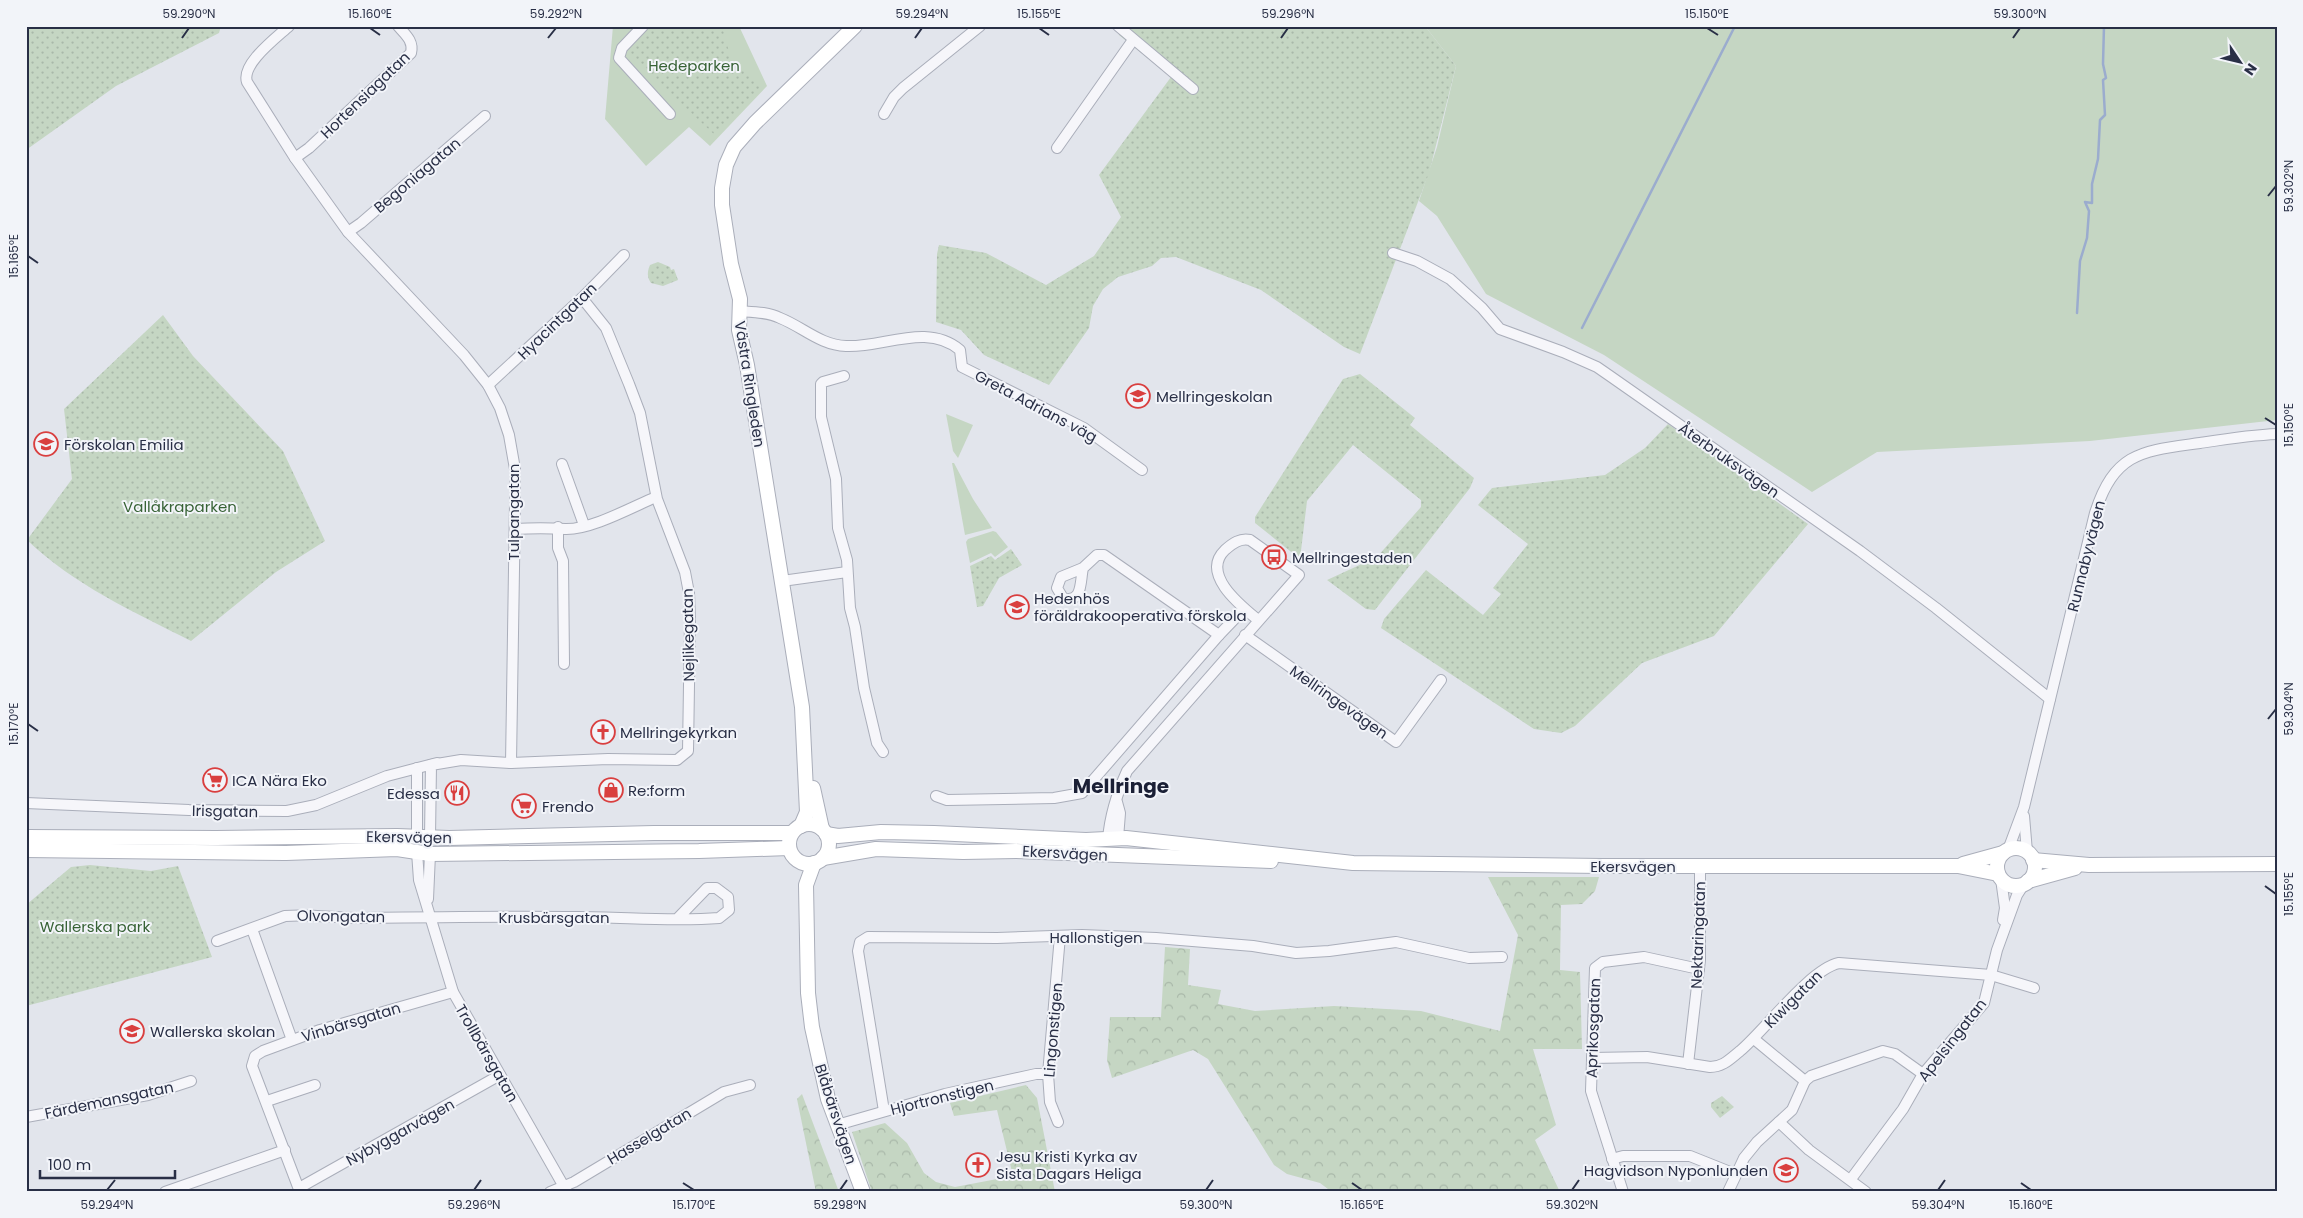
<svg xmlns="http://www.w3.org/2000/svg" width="2303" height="1218" viewBox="0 0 2303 1218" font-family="Poppins,sans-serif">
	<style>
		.grass { fill: #c5d6c3 }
		.forest { fill: url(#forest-crowns) }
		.park { fill: url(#park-dots) }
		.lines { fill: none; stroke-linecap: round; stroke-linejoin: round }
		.stream { stroke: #9bacce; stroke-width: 2.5 }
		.street-casing { stroke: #aaaeba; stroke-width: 12 }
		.secondary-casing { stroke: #aaaeba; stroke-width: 16 }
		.street { stroke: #f6f6fa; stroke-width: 10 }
		.secondary { stroke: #fff; stroke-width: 14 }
		.ticks { fill: none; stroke: #292f46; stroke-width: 2 }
		.labels { text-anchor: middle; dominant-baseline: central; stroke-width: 4; stroke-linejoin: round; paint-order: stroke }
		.park-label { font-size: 15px; fill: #376235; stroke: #f2f4f9 }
		.street-label { font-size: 15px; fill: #292f46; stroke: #f2f4f9 }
		.poi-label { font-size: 15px; fill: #292f46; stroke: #f2f4f9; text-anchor: start }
		.district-label { font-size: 20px; font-weight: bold; fill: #1b2036; stroke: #f2f4f9 }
		.neatline { fill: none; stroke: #292f46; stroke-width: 2 }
		.ticks-label { font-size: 12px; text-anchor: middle; fill: #292f46 }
	</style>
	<defs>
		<pattern id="forest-crowns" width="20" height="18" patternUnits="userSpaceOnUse" patternTransform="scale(1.25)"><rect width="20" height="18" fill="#c5d6c3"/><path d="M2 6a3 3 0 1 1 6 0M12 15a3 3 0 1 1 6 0" fill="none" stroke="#a9b8a9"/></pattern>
		<pattern id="park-dots" width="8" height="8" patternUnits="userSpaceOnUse" patternTransform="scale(1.25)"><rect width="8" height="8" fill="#c5d6c3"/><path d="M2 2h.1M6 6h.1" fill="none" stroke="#a9b8a9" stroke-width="1.8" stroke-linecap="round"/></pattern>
	</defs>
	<rect width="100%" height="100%" fill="#e2e5ec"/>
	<!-- grass -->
	<g class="grass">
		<polygon points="613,26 739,26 767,86 710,146 689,127 646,166 605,119"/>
		<polygon points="1425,26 2277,26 2277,420 2090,441 1877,452 1812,492 1604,355 1486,294 1437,216 1419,201 1437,147 1456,66"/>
		<polygon points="946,414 973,425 958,458 953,451"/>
		<polygon points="952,463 954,463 973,499 992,528 965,535"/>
		<polygon points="993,531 996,532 1008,547 995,557 991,553 970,563 966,542 968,539"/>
	</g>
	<!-- forest -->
	<g class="forest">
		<polygon points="1488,877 1599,877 1595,891 1582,904 1561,905 1560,970 1580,972 1582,1049 1533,1049 1556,1125 1535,1140 1560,1192 1332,1192 1320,1183 1287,1174 1274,1165 1208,1059 1193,1050 1112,1078 1107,1060 1110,1017 1161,1017 1165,947 1190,949 1188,985 1221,990 1218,1004 1255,1011 1334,1006 1421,1011 1500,1031 1518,935"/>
		<polygon points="1026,1085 1037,1098 1055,1192 872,1192 852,1132 885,1123 907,1143 924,1173 936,1182 955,1187 1013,1176 997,1110 954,1116 950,1103"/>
		<polygon points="802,1094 839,1192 816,1192 797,1099"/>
	</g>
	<!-- park -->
	<g class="park">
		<polygon points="26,26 221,26 219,33 116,86 26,150"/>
		<polygon points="651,26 722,26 731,59 761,87 716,136 625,52"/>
		<polygon points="1117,26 1425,26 1456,66 1429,173 1360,354 1344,347 1261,290 1176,257 1161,258 1152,266 1118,277 1103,289 1093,306 1089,328 1049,385 984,355 961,330 936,322 937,254 939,245 986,253 1046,285 1094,256 1121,217 1099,175 1171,77 1119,35"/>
		<path d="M658 262 670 267 671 270 674 269 678 280 663 286 651 283C647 277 647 272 650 265Z"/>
		<path d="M163 315 193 356 283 451 325 541 276 572 191 641C134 612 74 585 27 540L72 479 64 409Z"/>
		<polygon points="1360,374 1415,418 1410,425 1474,478 1470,488 1375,610 1366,609 1327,580 1377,557 1421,507 1421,500 1353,445 1307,501 1300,559 1255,523 1255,517 1343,379"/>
		<polygon points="1668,424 1808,524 1714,636 1642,663 1575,726 1561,733 1534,729 1381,628 1384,619 1426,570 1483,615 1501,594 1493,588 1528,544 1478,505 1492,488 1605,475 1645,448"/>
		<polygon points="1011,549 1022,565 999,578 983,606 977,607 970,566 991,556 995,560"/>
		<polygon points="90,865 151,871 178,866 212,957 26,1006 26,905 71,867"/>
		<polygon points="1722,1096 1734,1107 1720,1118 1711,1107 1711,1103"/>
	</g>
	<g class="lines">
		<!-- stream -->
		<g class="stream">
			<polyline points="2077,313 2080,261 2087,238 2089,211 2085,202 2092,203 2092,184 2098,159 2100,120 2105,115 2103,80 2106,78 2103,64 2104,26"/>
			<polyline points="1582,328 1735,26"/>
		</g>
		<!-- street casing -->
		<g class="street-casing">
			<g id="street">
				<path d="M289 26C276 38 241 64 247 82L295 158 348 232 464 355 488 385 500 408 509 435 515 469V504L511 763"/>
				<polyline points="643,26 622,48 619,58 670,114"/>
				<polyline points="1118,26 1193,89"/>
				<polyline points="884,114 894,97 903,88 980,26"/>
				<polyline points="1057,148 1133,40"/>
				<path d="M295 158 309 148 411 53C414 41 405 34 398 26"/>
				<polyline points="348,232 361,223 485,116"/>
				<polyline points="1393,253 1417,261 1450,279 1482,308 1500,329 1563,352 1597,367 1610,376 1860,551 1936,608 2050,699"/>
				<path d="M739 311C753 312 768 312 780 318 803 327 820 345 846 346 883 348 927 322 960 350L962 367 1084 428 1142 470"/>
				<polyline points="844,376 823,382 821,384 821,417 836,479 838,528 847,560 850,608 855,627 864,688 877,743 883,752"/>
				<polyline points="488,385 582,298 624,255"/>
				<polyline points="562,464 584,525"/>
				<polyline points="558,527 558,548 563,561 564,664"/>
				<path d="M515 529C532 528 549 528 565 529 591 530 632 507 656 497"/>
				<polyline points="782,581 847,572"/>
				<polyline points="1219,635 1244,609"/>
				<polyline points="1245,635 1396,742 1441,680"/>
				<path d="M936 796 947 800 1054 798 1082 793 1219 635 1104 555H1097L1083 568 1061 577 1057 588 1063 598C1083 604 1080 581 1083 568"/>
				<polyline points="1117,802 1120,813 1118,838"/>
				<polyline points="26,803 189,810 287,811 316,805 387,776 437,763"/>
				<polyline points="2024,816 2027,852"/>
				<polyline points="417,836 417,768"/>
				<polyline points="430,837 431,765 461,760 511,763 608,759 677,760 688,751 690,619 689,593 685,572 657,499 640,413 629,384 606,328 582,298"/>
				<path d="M1108 839C1110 815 1117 793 1127 771L1299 575 1250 540C1240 538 1233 543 1225 550 1200 574 1241 606 1258 620"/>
				<path d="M2008 850 2024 807 2095 513C2115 451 2143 451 2200 443 2226 439 2251 435 2277 434"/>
				<polyline points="417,852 419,880 453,992 567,1192"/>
				<polyline points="2001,879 2005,908 2003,920"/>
				<polyline points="428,899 430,854"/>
				<polyline points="252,929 292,1040"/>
				<path d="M217 941 285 916C310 914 336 918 361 918 433 917 506 916 578 917 625 917 673 922 719 918L729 910 728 897 716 888H707L677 919"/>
				<polyline points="1754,1039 1805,1081 1811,1076 1883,1051 1895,1054 1923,1074"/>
				<path d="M1592 1058 1647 1057 1710 1067C1723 1067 1730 1059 1740 1051 1765 1030 1810 969 1839 963L1991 975 2034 988"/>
				<polyline points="1688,1064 1700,960 1700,866"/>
				<polyline points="267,1101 315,1085"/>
				<polyline points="884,1111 858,951 860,942 868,937 997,938 1082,935 1156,938 1253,946 1296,953 1329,951 1396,942 1469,958 1502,957"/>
				<polyline points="26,1117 148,1095 191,1081"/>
				<polyline points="1058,1122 1050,1102 1048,1074 1060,936"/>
				<polyline points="1779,1122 1809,1150 1866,1192"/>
				<polyline points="837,1125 945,1094 1036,1074 1048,1074"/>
				<polyline points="1612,1159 1623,1156 1690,1156 1735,1174"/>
				<polyline points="1851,1179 1903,1109 1923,1074 1984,1003 1997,950 2017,895 2024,884"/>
				<polyline points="299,1188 500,1075"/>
				<polyline points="165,1192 285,1150"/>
				<polyline points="300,1192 252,1066 255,1056 263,1051 320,1030 453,992"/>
				<polyline points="550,1192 574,1182 724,1092 750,1085"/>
				<polyline points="1623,1192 1591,1091 1595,968 1603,962 1644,957 1699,969"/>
				<polyline points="1728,1192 1744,1158 1757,1142 1792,1110 1805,1081"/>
			</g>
		</g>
		<!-- secondary casing -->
		<g class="secondary-casing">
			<g id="secondary">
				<polyline points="813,788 822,829"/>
				<circle cx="809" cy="844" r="20"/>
				<polyline points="801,826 807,812 802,707 747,365 739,330 740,299 731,264 722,205 722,188 726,165 734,147 755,123 855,26"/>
				<polyline points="826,834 838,836 881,832 934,833 1086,840 1126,838 1353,863 1602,866 1958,866 1998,874"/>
				<polyline points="26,837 216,838 397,836 449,838 654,833 792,833"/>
				<circle cx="2016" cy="867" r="19"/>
				<polyline points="26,850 286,853 397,849 430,854 699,851 789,848"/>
				<polyline points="823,858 876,849 963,852 1016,851 1271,861"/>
				<polyline points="2033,860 2089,865 2277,864"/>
				<polyline points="814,863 806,885 808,993 812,1027 828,1099 863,1192"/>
				<polyline points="1963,864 2003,853"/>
				<polyline points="2028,881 2075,868"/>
			</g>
		</g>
		<!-- street -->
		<use href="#street" class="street"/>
		<!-- secondary -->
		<use href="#secondary" class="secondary"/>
	</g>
	<!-- ticks -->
	<path class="ticks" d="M370 28 380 35M1039 28 1049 35M1707 28 1718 35M182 38 189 28M548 38 556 28M915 38 922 28M1281 38 1288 28M2013 38 2020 28M2268 196 2276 186M28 256 38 263M2265 418 2276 425M2268 719 2276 709M28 724 38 731M2265 886 2276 894M683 1183 694 1190M1352 1183 1362 1190M2021 1183 2031 1190M107 1190 115 1180M474 1190 481 1180M840 1190 847 1180M1206 1190 1213 1180M1572 1190 1579 1180M1938 1190 1945 1180"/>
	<!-- icons -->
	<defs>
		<g id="school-ring" transform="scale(1.25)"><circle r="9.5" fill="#f2f4f9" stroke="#d93f3f" stroke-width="1.5"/><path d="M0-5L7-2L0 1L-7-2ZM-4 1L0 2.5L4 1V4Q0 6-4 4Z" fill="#d93f3f"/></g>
		<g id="bus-ring" transform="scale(1.25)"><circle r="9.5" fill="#f2f4f9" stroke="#d93f3f" stroke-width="1.5"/><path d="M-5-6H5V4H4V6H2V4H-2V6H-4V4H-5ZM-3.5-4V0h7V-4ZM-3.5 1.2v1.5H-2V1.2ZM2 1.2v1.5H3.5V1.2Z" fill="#d93f3f"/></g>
		<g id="church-ring" transform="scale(1.25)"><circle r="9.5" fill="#f2f4f9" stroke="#d93f3f" stroke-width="1.5"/><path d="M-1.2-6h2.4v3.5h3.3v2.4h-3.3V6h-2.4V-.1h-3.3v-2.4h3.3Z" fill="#d93f3f"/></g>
		<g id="supermarket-ring" transform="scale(1.25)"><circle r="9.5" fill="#f2f4f9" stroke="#d93f3f" stroke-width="1.5"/><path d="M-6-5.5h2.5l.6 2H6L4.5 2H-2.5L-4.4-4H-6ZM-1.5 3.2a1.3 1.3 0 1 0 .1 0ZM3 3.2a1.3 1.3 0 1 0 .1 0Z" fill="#d93f3f"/></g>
		<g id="shop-ring" transform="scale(1.25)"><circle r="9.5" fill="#f2f4f9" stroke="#d93f3f" stroke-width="1.5"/><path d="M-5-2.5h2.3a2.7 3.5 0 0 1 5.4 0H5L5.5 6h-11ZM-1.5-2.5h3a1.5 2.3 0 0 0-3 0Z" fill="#d93f3f"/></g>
		<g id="restaurant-ring" transform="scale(1.25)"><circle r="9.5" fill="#f2f4f9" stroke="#d93f3f" stroke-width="1.5"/><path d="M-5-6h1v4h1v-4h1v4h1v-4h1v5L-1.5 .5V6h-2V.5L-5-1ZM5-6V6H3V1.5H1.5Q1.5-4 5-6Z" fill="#d93f3f"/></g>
	</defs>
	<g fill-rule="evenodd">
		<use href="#school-ring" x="1138" y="396"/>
		<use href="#school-ring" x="46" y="444"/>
		<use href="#bus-ring" x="1274" y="557"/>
		<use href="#school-ring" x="1017" y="607"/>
		<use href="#church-ring" x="603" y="732"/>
		<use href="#supermarket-ring" x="215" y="780"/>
		<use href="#shop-ring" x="611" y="790"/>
		<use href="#restaurant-ring" x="457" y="793"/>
		<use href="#supermarket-ring" x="524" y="806"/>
		<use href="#school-ring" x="132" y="1031"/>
		<use href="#church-ring" x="978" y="1165"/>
		<use href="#school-ring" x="1786" y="1170"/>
	</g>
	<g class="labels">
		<!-- park labels -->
		<g class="park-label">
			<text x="694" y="65">Hedeparken</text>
			<text x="180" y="506">Vallåkraparken</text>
			<text x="95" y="926">Wallerska park</text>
		</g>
		<!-- street labels -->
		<g class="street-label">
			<text transform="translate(365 95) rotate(-44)">Hortensiagatan</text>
			<text transform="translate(417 175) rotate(-40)">Begoniagatan</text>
			<text transform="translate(557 321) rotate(-44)">Hyacintgatan</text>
			<text transform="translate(750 384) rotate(81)">Västra Ringleden</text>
			<text transform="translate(1036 406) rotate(28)">Greta Adrians väg</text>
			<text transform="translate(1729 460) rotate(35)">Återbruksvägen</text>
			<text transform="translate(513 512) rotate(-90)">Tulpangatan</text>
			<text transform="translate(2086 556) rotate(-76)">Runnabyvägen</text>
			<text transform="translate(688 635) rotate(-91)">Nejlikegatan</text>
			<text transform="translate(1339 702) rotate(35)">Mellringevägen</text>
			<text transform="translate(225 811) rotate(1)">Irisgatan</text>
			<text transform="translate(409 837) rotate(1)">Ekersvägen</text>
			<text transform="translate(1065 853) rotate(3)">Ekersvägen</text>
			<text x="1633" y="866">Ekersvägen</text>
			<text transform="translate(341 916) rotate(1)">Olvongatan</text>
			<text x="554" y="917">Krusbärsgatan</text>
			<text transform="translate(1698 935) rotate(-88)">Nektaringatan</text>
			<text x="1096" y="937">Hallonstigen</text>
			<text transform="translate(1793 999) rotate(-45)">Kiwigatan</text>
			<text transform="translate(351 1022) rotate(-17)">Vinbärsgatan</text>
			<text transform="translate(1593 1028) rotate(-88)">Aprikosgatan</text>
			<text transform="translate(1053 1030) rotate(-85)">Lingonstigen</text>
			<text transform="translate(1952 1040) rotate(-52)">Apelsingatan</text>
			<text transform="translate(487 1053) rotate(60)">Trollbärsgatan</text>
			<text transform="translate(942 1097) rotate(-14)">Hjortronstigen</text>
			<text transform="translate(109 1100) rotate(-12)">Färdemansgatan</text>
			<text transform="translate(836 1114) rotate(72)">Blåbärsvägen</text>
			<text transform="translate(400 1132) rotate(-29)">Nybyggarvägen</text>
			<text transform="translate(649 1136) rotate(-31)">Hasselgatan</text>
		</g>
		<!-- poi labels -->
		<g class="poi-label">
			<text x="1156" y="396">Mellringeskolan</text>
			<text x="64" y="444">Förskolan Emilia</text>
			<text x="1292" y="557">Mellringestaden</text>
			<text x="1034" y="598">Hedenhös<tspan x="1034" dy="17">föräldrakooperativa förskola</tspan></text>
			<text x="620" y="732">Mellringekyrkan</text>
			<text x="232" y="780">ICA Nära Eko</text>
			<text x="628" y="790">Re:form</text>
			<text x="440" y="793" text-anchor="end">Edessa</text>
			<text x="542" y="806">Frendo</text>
			<text x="150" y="1031">Wallerska skolan</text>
			<text x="996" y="1156">Jesu Kristi Kyrka av<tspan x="996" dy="17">Sista Dagars Heliga</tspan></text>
			<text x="1768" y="1170" text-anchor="end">Hagvidson Nyponlunden</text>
		</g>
		<!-- district labels -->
		<g class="district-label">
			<text x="1121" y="786">Mellringe</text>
		</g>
	</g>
	<!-- border -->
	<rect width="2303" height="1218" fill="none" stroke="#f2f4f9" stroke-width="55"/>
	<!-- north arrow -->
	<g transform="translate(2240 62) rotate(125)" stroke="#f2f4f9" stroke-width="4" paint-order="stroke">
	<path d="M0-4L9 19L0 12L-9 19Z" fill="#292f46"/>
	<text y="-8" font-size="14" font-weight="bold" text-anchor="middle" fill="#292f46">N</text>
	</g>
	<!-- scale -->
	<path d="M40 1170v8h135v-8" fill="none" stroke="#292f46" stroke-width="2.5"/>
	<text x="48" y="1170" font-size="15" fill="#292f46" stroke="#f2f4f9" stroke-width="4" paint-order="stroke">100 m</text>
	<rect x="28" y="28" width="2248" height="1162" class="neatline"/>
	<g class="ticks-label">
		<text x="189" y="18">59.290°N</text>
		<text x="370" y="18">15.160°E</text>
		<text x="556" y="18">59.292°N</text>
		<text x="922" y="18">59.294°N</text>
		<text x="1039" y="18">15.155°E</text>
		<text x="1288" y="18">59.296°N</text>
		<text x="1707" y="18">15.150°E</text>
		<text x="2020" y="18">59.300°N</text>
		<text transform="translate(2289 186) rotate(-90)" y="4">59.302°N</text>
		<text transform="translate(14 256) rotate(-90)" y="4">15.165°E</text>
		<text transform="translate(2289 425) rotate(-90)" y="4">15.150°E</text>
		<text transform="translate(2289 709) rotate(-90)" y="4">59.304°N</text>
		<text transform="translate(14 724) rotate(-90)" y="4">15.170°E</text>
		<text transform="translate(2289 894) rotate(-90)" y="4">15.155°E</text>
		<text x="107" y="1209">59.294°N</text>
		<text x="474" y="1209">59.296°N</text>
		<text x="694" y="1209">15.170°E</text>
		<text x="840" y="1209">59.298°N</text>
		<text x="1206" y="1209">59.300°N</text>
		<text x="1362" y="1209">15.165°E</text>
		<text x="1572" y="1209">59.302°N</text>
		<text x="1938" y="1209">59.304°N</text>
		<text x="2031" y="1209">15.160°E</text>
	</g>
</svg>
